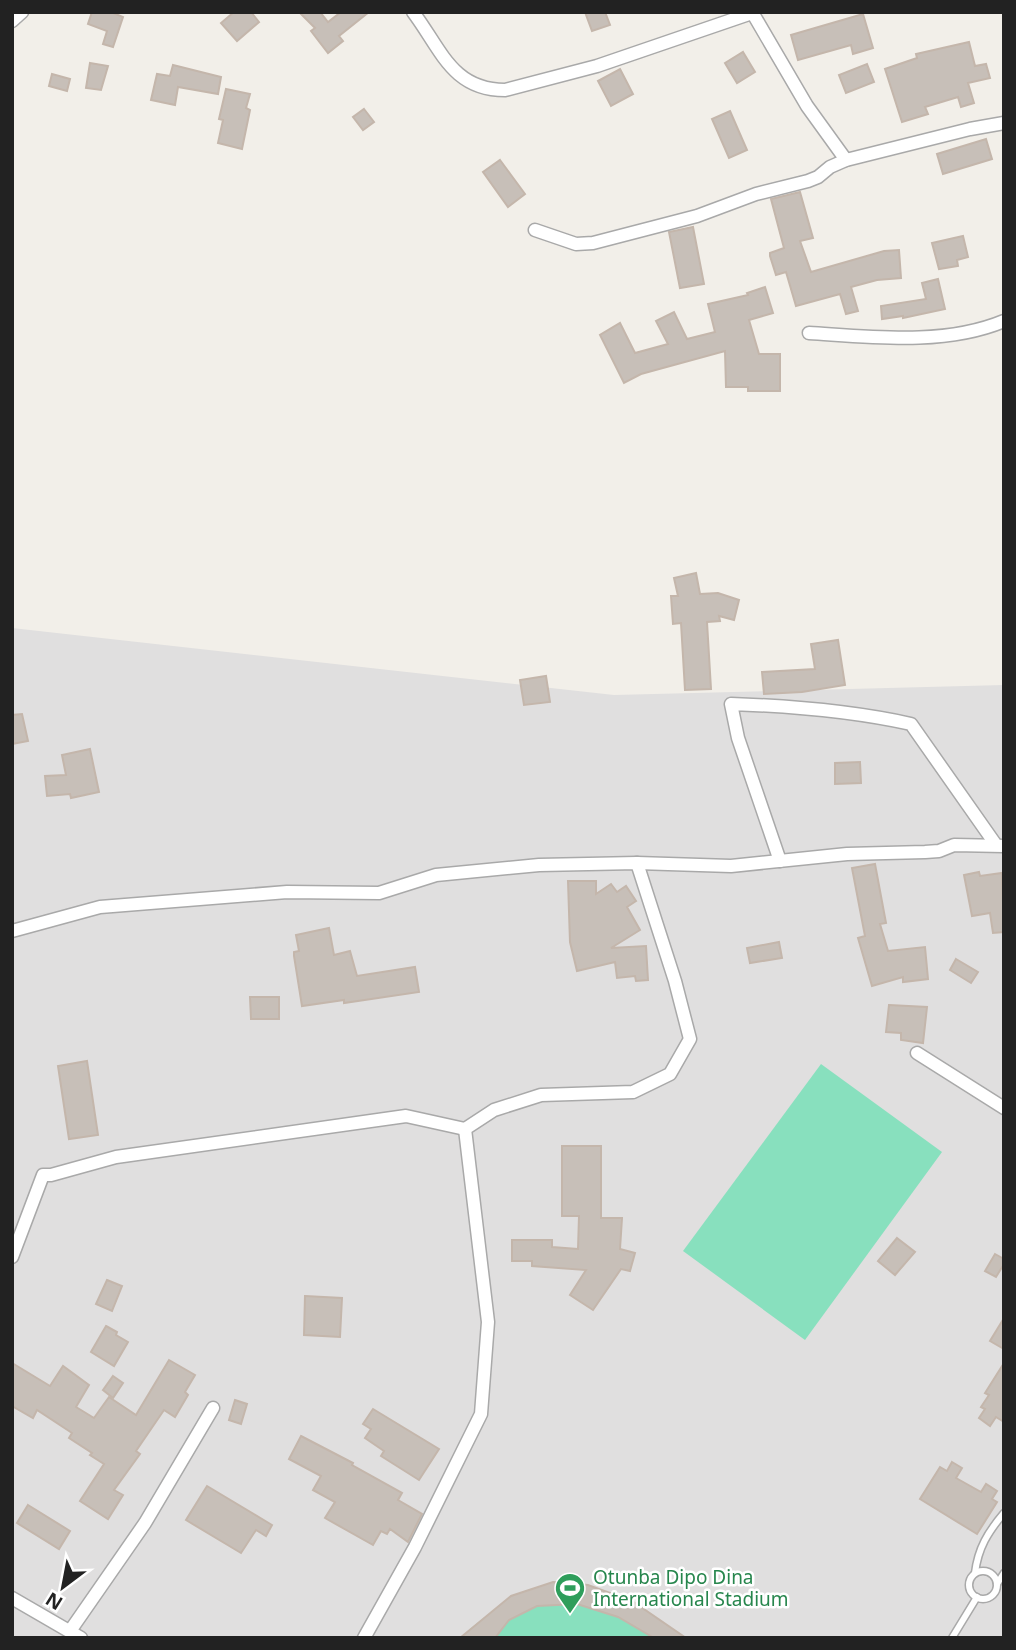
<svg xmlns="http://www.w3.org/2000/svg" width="1016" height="1650" viewBox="0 0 1016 1650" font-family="'Noto Sans',sans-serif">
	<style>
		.residential { fill: #e0dfdf }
		.pitch { fill: #88e0be }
		.building { fill: #c7bfb8; stroke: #c4b6ab; stroke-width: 2 }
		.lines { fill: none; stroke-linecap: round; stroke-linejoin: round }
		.lane-casing { stroke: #a9a9a9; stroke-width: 9 }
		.street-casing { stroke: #a9a9a9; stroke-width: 15 }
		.lane { stroke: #fff; stroke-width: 6 }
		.street { stroke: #fff; stroke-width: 12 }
		.labels { text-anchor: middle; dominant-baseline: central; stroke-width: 5; stroke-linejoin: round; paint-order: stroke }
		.leisure-label { font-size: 19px; fill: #27864d; stroke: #fff; text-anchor: start }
	</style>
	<rect width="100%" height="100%" fill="#f2efe9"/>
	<!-- residential -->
	<polygon class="residential" points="12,628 614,695 1004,685 1004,1638 12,1638"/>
	<!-- pitch -->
	<g class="pitch">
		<polygon points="821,1064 942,1152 805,1340 683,1251"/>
		<polygon points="553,1582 680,1638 465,1638 470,1629 511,1596"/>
	</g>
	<!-- building -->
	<g class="building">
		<polygon points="92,12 111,12 123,17 113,47 103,44 107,31 88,24"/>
		<polygon points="234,12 251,12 259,22 237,41 221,23"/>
		<polygon points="299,12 320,12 328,22 341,12 369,12 339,36 343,41 328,53 311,31 315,28"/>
		<polygon points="585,12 605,12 610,25 592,31"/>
		<polygon points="863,14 873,48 853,54 851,45 798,60 791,35"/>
		<polygon points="969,42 975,66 986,64 990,78 968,83 974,103 961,107 958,97 925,107 928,114 902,122 885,69 917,58 916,54"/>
		<polygon points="743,52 755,72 737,83 725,63"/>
		<polygon points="90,63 108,66 101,90 86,88"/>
		<polygon points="867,64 874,82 846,93 839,75"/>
		<polygon points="173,65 221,77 218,94 178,87 175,105 151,100 157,74 170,76"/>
		<polygon points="620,69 633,94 611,106 598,81"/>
		<polygon points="52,74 70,79 67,91 49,86"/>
		<polygon points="226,89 250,94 246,108 250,110 242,149 218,143 223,120 219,119"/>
		<polygon points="364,109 374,122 363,130 353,117"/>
		<polygon points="730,111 747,150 729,158 712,119"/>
		<polygon points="986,139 992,159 943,174 937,154"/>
		<polygon points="500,160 525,194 508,207 483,172"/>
		<polygon points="800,192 813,238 800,241 811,272 884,251 899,250 901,278 877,280 851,287 858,311 846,314 840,294 796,306 786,272 776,275 770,256 770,253 784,248 771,199"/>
		<polygon points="693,227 704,284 680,288 669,232"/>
		<polygon points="963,236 968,257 957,260 958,266 939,269 932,243"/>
		<polygon points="938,279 945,309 903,318 903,316 882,319 881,306 926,299 922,283"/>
		<polygon points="765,287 773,313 749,320 759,354 780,354 780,391 748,391 748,387 726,387 725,351 641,374 624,383 600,335 620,323 635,353 668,344 656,321 674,312 687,339 715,332 708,304 748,295 747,293"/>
		<polygon points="696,573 700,594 718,593 739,600 734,620 719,616 720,621 707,622 711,689 685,690 681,623 673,624 671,596 678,596 674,578"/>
		<polygon points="838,640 845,685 802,692 764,694 762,672 815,669 811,644"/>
		<polygon points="546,676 550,702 524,705 520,680"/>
		<polygon points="22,714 28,741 12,744 12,715"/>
		<polygon points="90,749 99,792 71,798 70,794 47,796 45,776 66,775 62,755"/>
		<polygon points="860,762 861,783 835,784 835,763"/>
		<polygon points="875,864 886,923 880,924 888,951 925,947 928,979 903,982 903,977 872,986 858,938 865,936 852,868"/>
		<polygon points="979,872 980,876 1002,873 1004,932 993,933 990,913 972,916 964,875"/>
		<polygon points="568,881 596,881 596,894 611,884 617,892 626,886 636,901 627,907 640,930 611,948 646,946 648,980 636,981 635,976 617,978 615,962 577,971 570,942"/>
		<polygon points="329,928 334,955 350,951 357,976 415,967 419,992 344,1003 344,1000 302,1006 294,956 294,952 299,951 296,935"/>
		<polygon points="779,942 782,958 750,963 747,948"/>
		<polygon points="956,959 978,972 971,983 950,970"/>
		<polygon points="250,997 279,997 279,1019 251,1019"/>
		<polygon points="889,1005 927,1007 923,1043 901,1040 901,1033 886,1032"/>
		<polygon points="87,1061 98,1135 69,1139 58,1066"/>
		<polygon points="562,1146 601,1146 601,1218 622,1218 620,1249 635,1253 630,1271 621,1269 593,1310 570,1295 586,1270 532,1266 532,1261 512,1261 512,1240 552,1240 552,1247 578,1249 579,1216 562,1216"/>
		<polygon points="897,1238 915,1252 895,1275 878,1261"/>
		<polygon points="995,1254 1004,1259 1004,1264 996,1277 985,1271"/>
		<polygon points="107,1280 122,1286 112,1311 96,1304"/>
		<polygon points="305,1296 342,1298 340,1337 304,1335"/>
		<polygon points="1004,1318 1004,1349 990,1341"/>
		<polygon points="106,1326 117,1332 116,1335 128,1342 114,1366 91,1352"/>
		<polygon points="169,1360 195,1375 185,1392 188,1395 175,1417 164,1410 136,1451 140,1454 114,1490 123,1495 108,1519 80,1501 104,1464 90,1455 92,1453 69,1438 72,1433 37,1410 33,1418 12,1406 12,1363 50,1386 63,1366 89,1385 76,1407 94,1418 109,1397 136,1415"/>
		<polygon points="1004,1363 1004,1422 996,1417 990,1426 979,1418 985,1409 981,1407 989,1395 985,1393"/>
		<polygon points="113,1376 123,1383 113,1398 103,1390"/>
		<polygon points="235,1400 247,1404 241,1424 229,1420"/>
		<polygon points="373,1409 439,1449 419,1480 381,1456 384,1451 365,1438 371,1429 363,1424"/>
		<polygon points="301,1436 353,1463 352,1465 402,1493 398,1500 422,1514 408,1542 390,1529 387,1534 381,1531 373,1545 325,1518 335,1502 313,1490 321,1476 289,1459"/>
		<polygon points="952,1462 962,1468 956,1478 981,1492 986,1484 997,1491 992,1499 997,1502 977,1534 920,1499 940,1467 947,1471"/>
		<polygon points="207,1486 272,1525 266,1536 256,1530 241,1553 186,1520"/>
		<polygon points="28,1505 70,1531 59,1549 17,1523"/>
		<polygon points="553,1582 588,1585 632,1601 686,1638 654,1638 618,1617 577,1604 537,1606 509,1620 495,1638 460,1638 511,1596"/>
	</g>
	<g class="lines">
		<!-- lane casing -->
		<g class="lane-casing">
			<g id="lane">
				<circle cx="983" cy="1585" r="14"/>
				<path d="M975 1573C978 1548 988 1532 1004 1513"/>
				<polyline points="997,1584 1004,1573"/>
				<polyline points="952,1638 977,1597"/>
			</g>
		</g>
		<!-- street casing -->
		<g class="street-casing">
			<g id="street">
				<path d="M413 12C441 49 452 90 505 90L597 66 752 13"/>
				<polyline points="752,12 807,106 846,160"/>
				<polyline points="12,21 22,12"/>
				<polyline points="535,230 576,244 593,243 697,216 756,194 808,181 818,177 830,167 846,160 970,129 1004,123"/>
				<path d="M809 333C872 337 944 346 1004 321"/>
				<path d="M780 861 738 738 731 704C791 706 852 711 911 724L996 845"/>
				<polyline points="12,931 100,907 287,892 379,893 436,875 539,865 637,863 731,866 847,854 925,852 939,851 954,845 1004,846"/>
				<polyline points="917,1053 1004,1108"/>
				<polyline points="12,1257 43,1175 51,1175 116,1157 406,1116 465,1129"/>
				<polyline points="12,1598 81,1638"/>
				<polyline points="70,1631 145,1523 213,1408"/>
				<polyline points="364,1638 415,1547 481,1414 488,1322 465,1129 494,1110 541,1095 633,1092 670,1074 690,1039 675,981 637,863"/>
			</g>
		</g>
		<!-- lane -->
		<use href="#lane" class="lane"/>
		<!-- street -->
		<use href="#street" class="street"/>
	</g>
	<!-- icons -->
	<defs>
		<g id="stadium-pin" transform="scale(1.575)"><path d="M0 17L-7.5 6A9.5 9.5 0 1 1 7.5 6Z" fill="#2e9e5b" stroke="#fff"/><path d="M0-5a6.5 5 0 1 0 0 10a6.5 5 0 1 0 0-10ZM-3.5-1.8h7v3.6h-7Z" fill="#fff"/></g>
	</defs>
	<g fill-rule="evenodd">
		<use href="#stadium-pin" x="570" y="1588"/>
	</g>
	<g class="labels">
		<!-- leisure labels -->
		<g class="leisure-label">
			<text x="593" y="1577">Otunba Dipo Dina<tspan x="593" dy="22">International Stadium</tspan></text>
		</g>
	</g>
	<!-- border -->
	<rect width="1016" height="1650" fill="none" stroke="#222222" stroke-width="28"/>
	<!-- north arrow -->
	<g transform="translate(63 1587) rotate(212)" stroke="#ffffff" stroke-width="5" paint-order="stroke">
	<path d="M0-5L12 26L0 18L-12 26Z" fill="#222222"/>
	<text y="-10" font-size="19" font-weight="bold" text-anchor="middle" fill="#222222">N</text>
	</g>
</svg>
